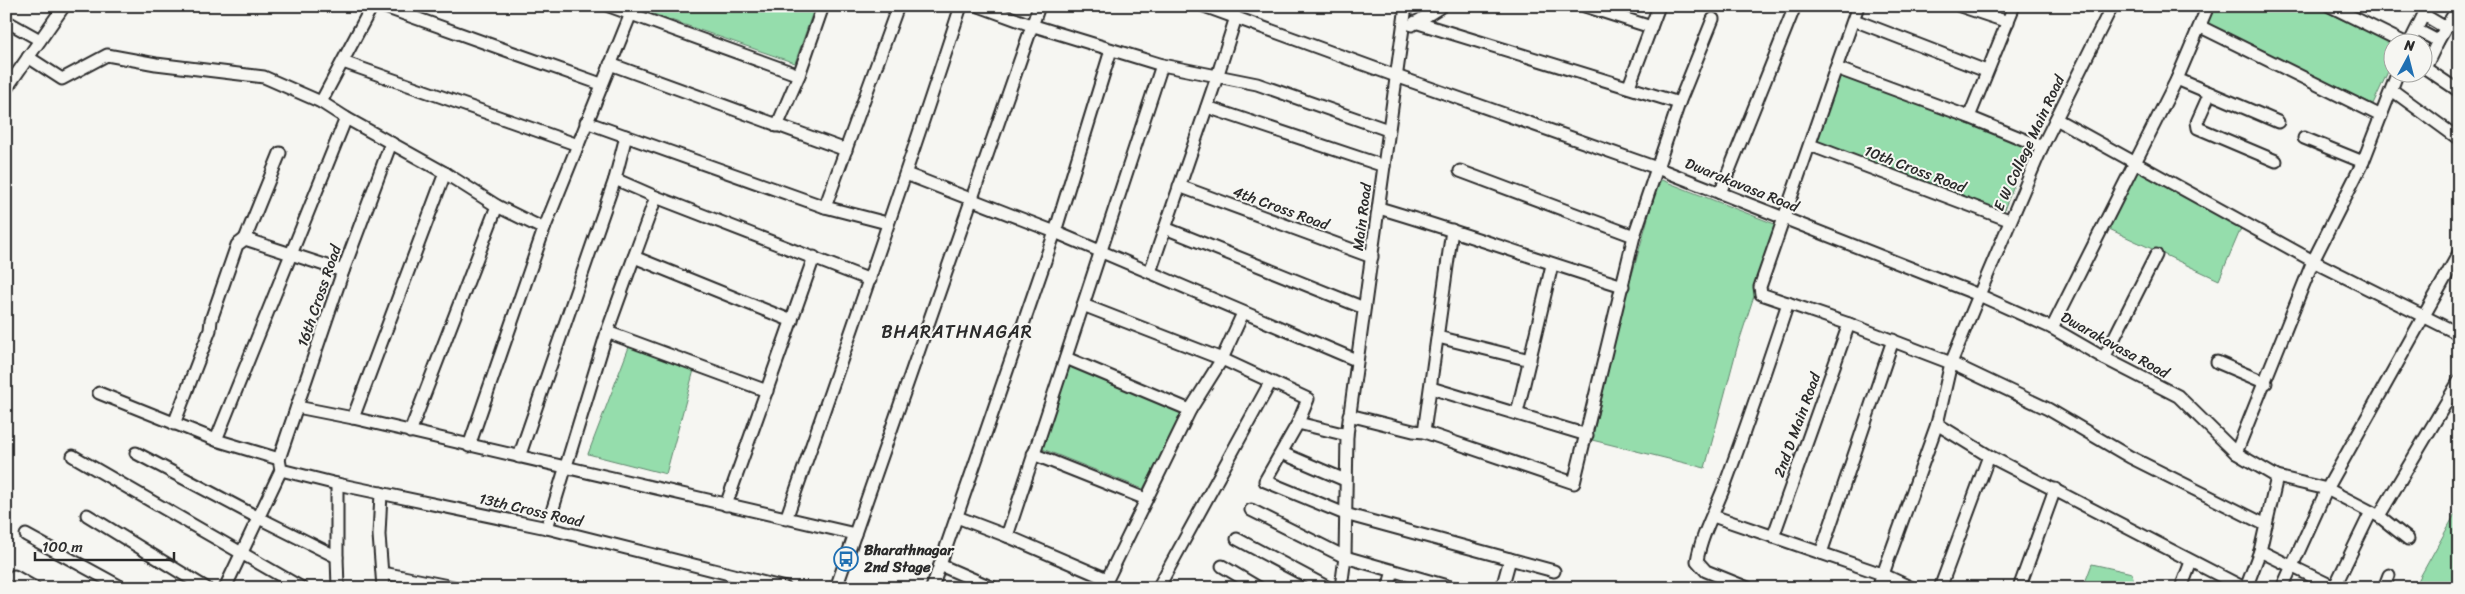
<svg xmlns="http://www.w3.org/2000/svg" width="2465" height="594" viewBox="0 0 2465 594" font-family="Sriracha,sans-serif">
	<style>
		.green { fill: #95ddac; stroke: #60846c }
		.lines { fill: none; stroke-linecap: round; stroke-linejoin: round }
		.minor-casing { stroke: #2b2b2b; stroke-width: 15 }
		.minor { stroke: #f6f6f2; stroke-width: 11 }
		.labels { text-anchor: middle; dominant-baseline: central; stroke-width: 4; stroke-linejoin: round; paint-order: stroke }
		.street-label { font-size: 15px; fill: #2b2b2b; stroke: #f6f6f2 }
		.poi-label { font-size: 15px; font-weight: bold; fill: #2b2b2b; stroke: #f6f6f2; text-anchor: start }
		.quarter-label { font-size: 18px; letter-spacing: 1px; fill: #2b2b2b; stroke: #f6f6f2 }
	</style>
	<rect width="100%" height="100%" fill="#f6f6f2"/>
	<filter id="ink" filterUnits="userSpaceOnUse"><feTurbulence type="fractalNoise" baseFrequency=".02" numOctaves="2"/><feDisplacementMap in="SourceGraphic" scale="10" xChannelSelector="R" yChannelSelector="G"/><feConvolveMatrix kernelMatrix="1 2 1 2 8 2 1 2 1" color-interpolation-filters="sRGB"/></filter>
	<g filter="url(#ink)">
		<!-- green -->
		<g class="green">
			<polygon points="640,6 815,6 795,63 639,9"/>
			<polygon points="2210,6 2313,6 2392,43 2392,63 2373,104 2201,25"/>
			<polygon points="1841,66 2032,140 2002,215 1812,140"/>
			<polygon points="2136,168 2242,226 2219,280 2107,228"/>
			<polygon points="1659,179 1777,225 1737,348 1705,468 1592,440 1621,314"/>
			<polygon points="629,347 694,370 666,474 588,454"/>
			<polygon points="1069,366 1183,413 1143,489 1040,448"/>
			<polygon points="2459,507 2459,573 2450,588 2414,588"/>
			<polygon points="2092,564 2132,573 2135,588 2083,588"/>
		</g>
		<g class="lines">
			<!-- minor casing -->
			<g class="minor-casing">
				<g id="minor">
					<polyline points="372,6 321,102 346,118 445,173 497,206 544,229"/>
					<polyline points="382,6 601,84"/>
					<polyline points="609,6 799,75"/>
					<polyline points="979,6 1031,25 1162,65 1257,84 1388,130"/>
					<polyline points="1204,6 1396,76 1657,168 1979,295 2052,328 2104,358 2178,396 2236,453 2277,477 2260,551 2246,588"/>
					<polyline points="1585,6 1651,27"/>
					<polyline points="1960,6 2008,22"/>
					<polyline points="2330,6 2403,42"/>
					<polyline points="2424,15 2446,28"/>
					<polyline points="1854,20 1986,71"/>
					<polyline points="6,21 40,40"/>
					<polyline points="1415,22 1679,103"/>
					<polyline points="1412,25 1442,6"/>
					<polyline points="2201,27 2381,116"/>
					<polyline points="2417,30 2438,41 2425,68 2459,91"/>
					<polyline points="2438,41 2455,12 2459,10"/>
					<polyline points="2410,42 2428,6"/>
					<polyline points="28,57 62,79 107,55 156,64 264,77 321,102"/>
					<polyline points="343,62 578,145"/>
					<polyline points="610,64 846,150"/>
					<polyline points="1836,68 1858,6"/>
					<polyline points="2177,79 2278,122"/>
					<polyline points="1629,86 1659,6"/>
					<polyline points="6,89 64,6"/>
					<polyline points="2392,90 2459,139"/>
					<polyline points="2210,93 2197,122 2198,128 2276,161"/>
					<polyline points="1207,107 1384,166"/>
					<polyline points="1969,117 2014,6"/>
					<polyline points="2056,119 2313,261 2459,334"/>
					<polyline points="586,122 825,207 887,223"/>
					<polyline points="777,126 799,75 823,6"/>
					<polyline points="2304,138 2363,162"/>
					<polyline points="391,143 343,271 279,459 281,470 337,484 547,528 785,588"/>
					<polyline points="1810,145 2009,220"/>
					<polyline points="2042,147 1969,117 1836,68 1760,287 1761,294 1849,324 1951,363 2048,409 2130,457 2266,525"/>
					<polyline points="1460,171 1634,236"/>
					<polyline points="906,174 1055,232 1356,360"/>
					<polyline points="615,179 656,197"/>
					<polyline points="1179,186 1372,257"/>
					<polyline points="1720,193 1795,6"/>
					<polyline points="825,207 898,6"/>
					<path d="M1379 208C1461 232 1541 261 1623 286"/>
					<polyline points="1165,228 1364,308"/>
					<polyline points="245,239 280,153"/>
					<polyline points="634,257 656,197 870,280"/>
					<polyline points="1150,272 1217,77 1236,17"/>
					<polyline points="1083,305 1222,359 1308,399 1298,423 1265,481 1345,514 1510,559 1502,588"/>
					<polyline points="2052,328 2177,79 2208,6"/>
					<polyline points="607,332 767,391"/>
					<polyline points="1438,337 1530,360"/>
					<polyline points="1066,358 1190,410"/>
					<polyline points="2104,358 2156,255"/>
					<polyline points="2217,362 2266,383"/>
					<polyline points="1431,388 1587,435"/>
					<polyline points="99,393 216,440 279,459"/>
					<polyline points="297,407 353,418 855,534"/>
					<polyline points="1517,413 1552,265"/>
					<polyline points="1349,415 1413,431 1424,432 1574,483 1634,236 1679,103 1713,19"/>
					<polyline points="353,418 445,173"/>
					<polyline points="1298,423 1347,435"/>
					<polyline points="174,424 210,330 211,320 237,245 245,239 343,271"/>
					<polyline points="1937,424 1989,456 2244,588"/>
					<polyline points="410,432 497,206"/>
					<polyline points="1424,432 1452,230"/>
					<polyline points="216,440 346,118"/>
					<polyline points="469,446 544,229 634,6"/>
					<polyline points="136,453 257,517 337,557 337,484"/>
					<polyline points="1282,453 1345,480"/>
					<polyline points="2236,453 2313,261 2363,162 2398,72"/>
					<polyline points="1033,454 1146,499"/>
					<polyline points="73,456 302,588"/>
					<polyline points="519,457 615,179 626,136"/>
					<polyline points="2277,477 2327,489 2379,516 2459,381"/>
					<polyline points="381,493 379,535 383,588"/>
					<polyline points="726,505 814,257"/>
					<polyline points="1251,510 1345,557 1454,588"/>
					<polyline points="87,515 206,588"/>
					<polyline points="1713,516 1882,574 1912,588"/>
					<polyline points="2379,516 2408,539"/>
					<polyline points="957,517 1007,536"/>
					<path d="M786 519C846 348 905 178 961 6"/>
					<polyline points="547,528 607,332 634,257 792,321"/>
					<polyline points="26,535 123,588"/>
					<polyline points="1773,537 1849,324"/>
					<polyline points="1237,539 1329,588"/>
					<polyline points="2260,551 2336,588"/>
					<polyline points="1821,553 1893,340"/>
					<polyline points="337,557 338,588"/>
					<polyline points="1510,559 1554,571"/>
					<polyline points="940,565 993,588"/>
					<polyline points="1222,566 1259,588"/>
					<polyline points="383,573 458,588"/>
					<polyline points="14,576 35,588"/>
					<polyline points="1107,579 1007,536 1162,65"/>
					<polyline points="225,588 281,470"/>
					<polyline points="836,588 1039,6"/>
					<polyline points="932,588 1055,232 1111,50"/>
					<polyline points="1103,588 1190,410 1222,359 1243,313"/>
					<polyline points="1158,588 1270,383"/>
					<polyline points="1341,588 1345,557 1347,435 1406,6"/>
					<polyline points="1388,588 1393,571"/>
					<path d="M1748 588 1706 571 1697 561C1701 535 1717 507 1726 482 1748 423 1768 363 1788 303"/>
					<polyline points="1878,588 1937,424 1951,363 1979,295 2042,147 2112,6"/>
					<polyline points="1940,588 1989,456"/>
					<polyline points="2019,588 2055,489"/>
					<polyline points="2181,588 2191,562"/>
					<polyline points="2282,588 2327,489 2459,253"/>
					<polyline points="2334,588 2371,512"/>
					<polyline points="2384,588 2389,575"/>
				</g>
			</g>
			<!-- minor -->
			<use href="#minor" class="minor"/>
		</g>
	</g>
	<!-- icons -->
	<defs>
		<g id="bus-ring" transform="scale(1.25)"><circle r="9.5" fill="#f6f6f2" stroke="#1f6fb2" stroke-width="1.5"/><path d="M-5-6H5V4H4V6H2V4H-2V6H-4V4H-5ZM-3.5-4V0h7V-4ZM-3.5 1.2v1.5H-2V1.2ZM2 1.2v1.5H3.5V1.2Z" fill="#1f6fb2"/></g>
	</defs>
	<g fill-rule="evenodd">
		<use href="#bus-ring" x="846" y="559"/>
	</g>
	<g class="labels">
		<!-- street labels -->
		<g class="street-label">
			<text transform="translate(2029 143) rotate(-65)">E W College Main Road</text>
			<text transform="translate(1915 169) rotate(21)">10th Cross Road</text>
			<text transform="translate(1742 185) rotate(22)">Dwarakavasa Road</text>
			<text transform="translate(1281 208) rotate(20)">4th Cross Road</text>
			<text transform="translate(1362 217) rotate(-83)">Main Road</text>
			<text transform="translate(319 296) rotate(-71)">16th Cross Road</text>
			<text transform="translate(2115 345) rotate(29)">Dwarakavasa Road</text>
			<text transform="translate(1797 425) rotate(-70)">2nd D Main Road</text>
			<text transform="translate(531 510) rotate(13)">13th Cross Road</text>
		</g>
		<!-- poi labels -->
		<g class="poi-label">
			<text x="864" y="550">Bharathnagar<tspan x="864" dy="17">2nd Stage</tspan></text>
		</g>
		<!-- quarter labels -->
		<g class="quarter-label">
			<text x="957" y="332">BHARATHNAGAR</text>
		</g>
	</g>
	<!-- margin -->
	<rect width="2465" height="594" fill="none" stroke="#f6f6f2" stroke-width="25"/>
	<rect x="12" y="12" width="2440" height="569" fill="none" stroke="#2b2b2b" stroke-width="2" filter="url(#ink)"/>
	<!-- north arrow -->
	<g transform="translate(2408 58) rotate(7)"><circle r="24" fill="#f6f6f2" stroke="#a5a5a2"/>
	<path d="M0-4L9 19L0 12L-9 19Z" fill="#1f6fb2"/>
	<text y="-8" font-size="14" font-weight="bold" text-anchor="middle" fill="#2b2b2b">N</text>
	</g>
	<!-- scale -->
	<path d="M35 552v8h139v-8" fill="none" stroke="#2b2b2b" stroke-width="2.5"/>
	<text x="42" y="552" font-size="15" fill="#2b2b2b" stroke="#f6f6f2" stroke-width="4" paint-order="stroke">100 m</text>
</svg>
